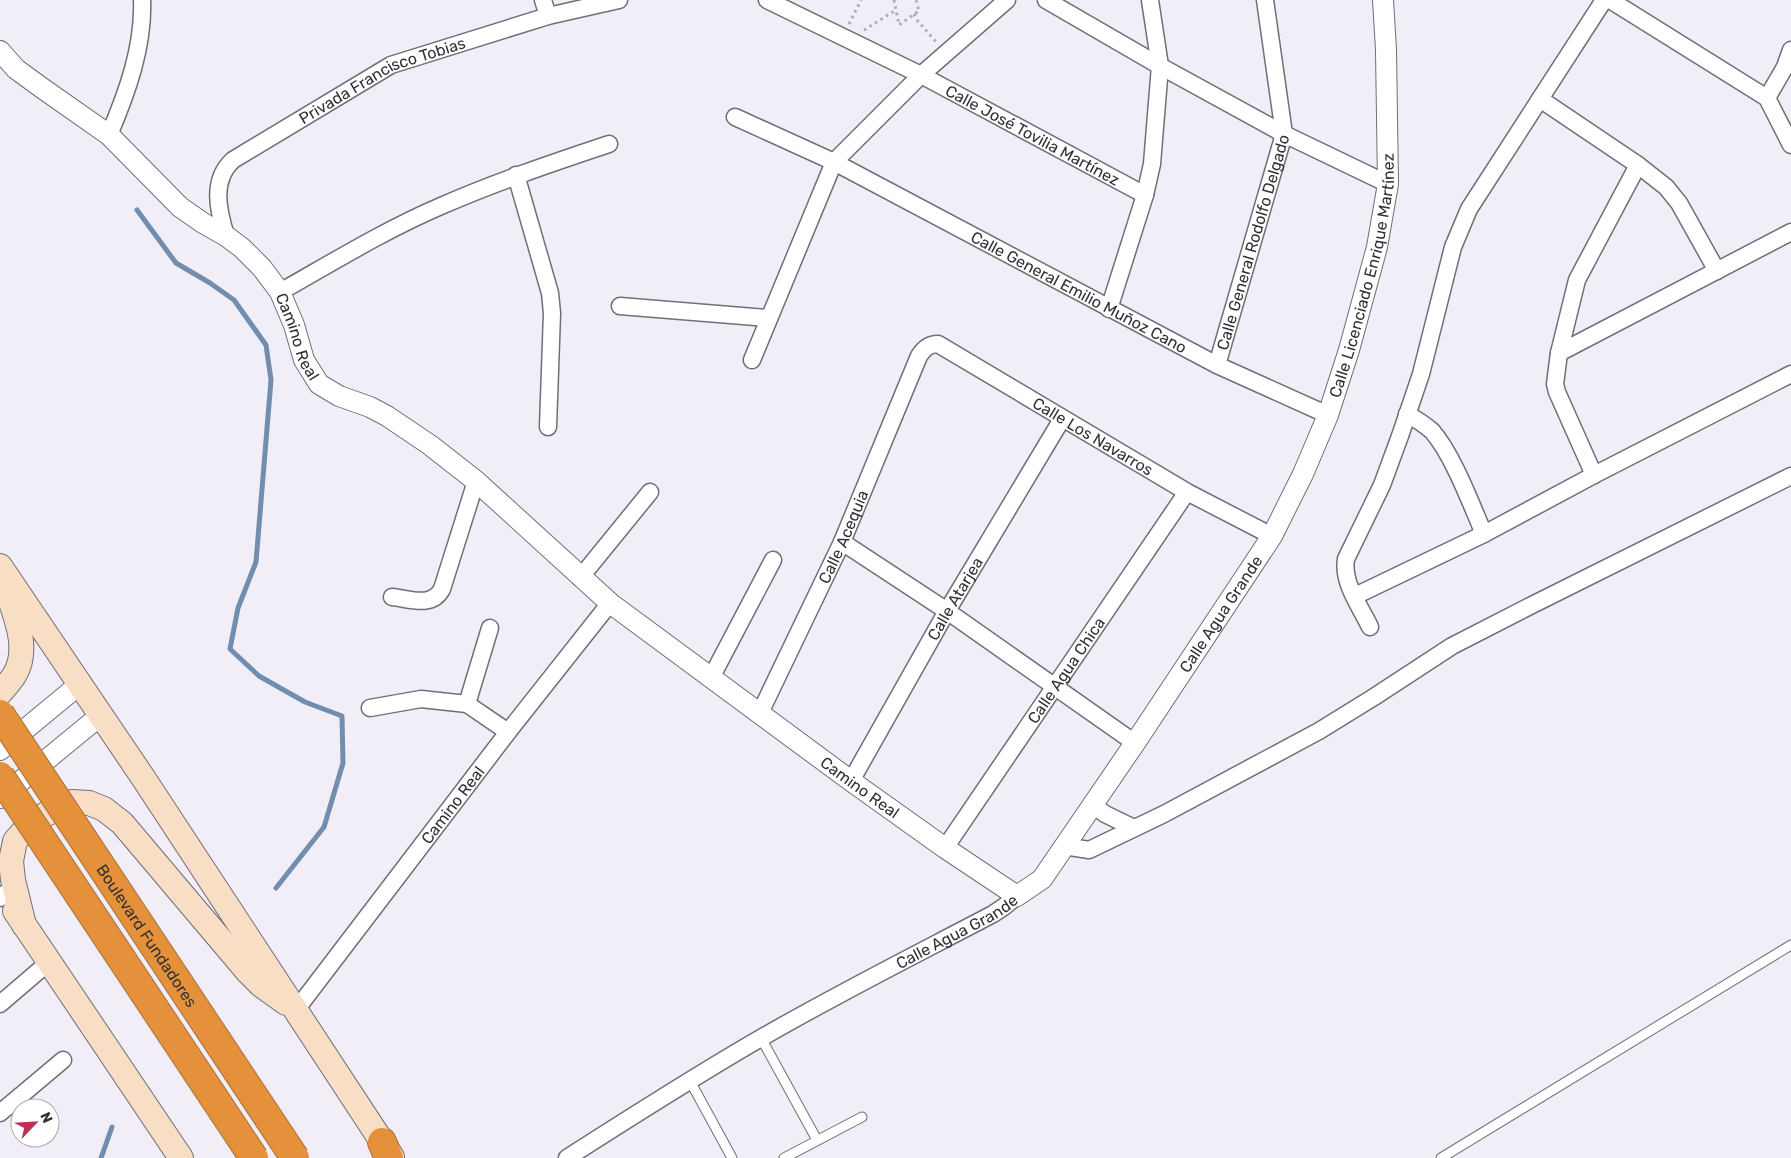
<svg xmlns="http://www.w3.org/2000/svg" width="1791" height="1158" viewBox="0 0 1791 1158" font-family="Rubik,sans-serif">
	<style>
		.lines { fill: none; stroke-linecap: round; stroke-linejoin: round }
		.stream { stroke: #718eaf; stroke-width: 5 }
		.service-casing { stroke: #716e77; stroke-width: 11 }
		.minor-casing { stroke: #716e77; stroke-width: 19 }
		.tertiary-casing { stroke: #716e77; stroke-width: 22 }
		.secondary-casing { stroke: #716e77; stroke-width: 26 }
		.motorway-casing { stroke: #a66f39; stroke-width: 30 }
		.path { stroke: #adabb3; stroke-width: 3; stroke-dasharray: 2.5 4; stroke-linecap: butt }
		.service { stroke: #fff; stroke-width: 9 }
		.minor { stroke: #fff; stroke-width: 16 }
		.tertiary { stroke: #fff; stroke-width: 20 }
		.secondary { stroke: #f7dec4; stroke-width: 24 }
		.motorway { stroke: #e5913c; stroke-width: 28 }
		.motorway-bridge-casing { stroke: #a66f39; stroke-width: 30; stroke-linecap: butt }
		.motorway-bridge { stroke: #e5913c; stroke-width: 28 }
		.labels { text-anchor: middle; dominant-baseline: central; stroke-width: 4; stroke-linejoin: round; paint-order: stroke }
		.street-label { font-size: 16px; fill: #313034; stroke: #fff }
	</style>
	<rect width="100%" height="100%" fill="#f1eef8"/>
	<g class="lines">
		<!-- stream -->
		<g class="stream">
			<polyline points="137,210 176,263 210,283 234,300 266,345 271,380 256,562 238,608 230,649 259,676 305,702 342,716 343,763 324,827 276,888"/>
			<polyline points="101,1158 112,1127"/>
		</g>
		<!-- service casing -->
		<g class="service-casing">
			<g id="service">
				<polyline points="761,1038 817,1140"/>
				<polyline points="690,1081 732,1158"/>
				<polyline points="784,1158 862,1117"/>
				<polyline points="1441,1158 1791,945"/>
			</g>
		</g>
		<!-- minor casing -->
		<g class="minor-casing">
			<g id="minor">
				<polyline points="543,0 548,16"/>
				<path id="s1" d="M767 0 921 75 1145 195"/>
				<polyline points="1046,0 1160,66 1284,134 1388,184"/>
				<polyline points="1610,0 1767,98 1791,145"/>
				<polyline points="1767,98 1785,67 1791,50"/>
				<polyline points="1540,99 1638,165 1666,187 1679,203 1717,271"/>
				<path id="s2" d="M735 117 834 162 1217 365 1328 415"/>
				<path d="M109 135C127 93 144 46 142 0"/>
				<polyline points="516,175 550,293 552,313 548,427"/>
				<path id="s3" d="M226 236C218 210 211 180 233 160L391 65 548 16 619 0"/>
				<path d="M280 292C333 262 385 230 441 206 496 182 552 163 609 144"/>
				<polyline points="620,306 768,318"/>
				<polyline points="1109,309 1145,195 1152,164 1160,66 1150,0"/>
				<polyline points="1559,353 1791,232"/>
				<polyline points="752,360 834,162 921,75 1007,0"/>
				<path id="s4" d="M1217 365 1284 134 1265 0"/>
				<path d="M1407 414C1416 419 1424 424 1432 431 1453 455 1471 504 1484 534"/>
				<polyline points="1594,475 1557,392 1555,384 1559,353 1577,280 1638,165"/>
				<polyline points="842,542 947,611 1135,743"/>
				<polyline points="580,578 650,492"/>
				<polyline points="1355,596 1484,534 1594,475 1791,374"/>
				<path d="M392 597C411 599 432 608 442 589L476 481"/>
				<path d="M1370 627C1360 606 1342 583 1346 559L1382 485 1400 436 1421 374 1453 247 1469 209 1604 0"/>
				<polyline points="711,678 773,560"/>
				<polyline points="467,704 490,628"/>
				<polyline points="370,708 421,699 467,704 508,732"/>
				<path id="s5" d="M760 713 842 542 919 356C924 348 929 344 938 344L1187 492 1272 536"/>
				<path id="s6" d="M851 781 947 611 1062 419"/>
				<polyline points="1093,805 1105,814 1134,828"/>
				<polyline points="1064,846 1089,850 1164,814 1319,731 1374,697 1452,646 1532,605 1791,476"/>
				<path id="s7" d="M945 848 1187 492"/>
				<polyline points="0,898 4,894"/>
				<polyline points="0,1004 49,962"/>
				<path id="s8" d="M296 1010 508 732 610 603"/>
				<polyline points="0,1113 63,1060"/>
				<path id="s9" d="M567 1158C631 1117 695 1076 761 1038 837 994 915 955 993 914L1005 906 1017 896"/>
			</g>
		</g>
		<!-- tertiary casing -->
		<g class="tertiary-casing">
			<g id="tertiary">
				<path id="s10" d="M0 51 16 69 42 88 109 135 180 207 203 223 226 236 242 248 262 268 280 292 294 325 304 360 319 384 339 396 370 407 387 416 430 445 476 481 610 603 851 781 945 848 1017 896 1042 879 1135 743 1272 536 1303 474 1328 415 1349 350 1377 247 1388 184 1386 50 1383 0"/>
				<polyline points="0,750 80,684"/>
				<polyline points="0,798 101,715"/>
			</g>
		</g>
		<!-- secondary casing -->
		<g class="secondary-casing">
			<g id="secondary">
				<polyline points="0,566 144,779 392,1157"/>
				<path d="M0 693C5 687 11 681 15 674 30 648 15 616 7 590"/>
				<polyline points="15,911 181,1158"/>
				<polyline points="24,925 13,880 11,861 15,841 30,824 46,814 72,802 89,803 104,809 122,823 248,972 261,985 286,1003"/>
			</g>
		</g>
		<!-- motorway casing -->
		<g class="motorway-casing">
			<polyline id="motorway" points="382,1142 389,1158"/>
		</g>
		<!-- path -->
		<g class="path">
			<polyline points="894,0 899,25 919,11 916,0"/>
			<polyline points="914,14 917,20 937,43"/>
			<polyline points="849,24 861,0"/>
			<polyline points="864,30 896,10"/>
		</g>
		<!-- service -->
		<use href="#service" class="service"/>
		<!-- minor -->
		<use href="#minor" class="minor"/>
		<!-- tertiary -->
		<use href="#tertiary" class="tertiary"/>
		<!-- secondary -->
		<use href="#secondary" class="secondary"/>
		<!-- motorway -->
		<use href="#motorway" class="motorway"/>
		<!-- motorway-bridge casing -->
		<g class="motorway-bridge-casing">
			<g id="motorway-bridge">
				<path id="s11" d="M0 714 295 1158"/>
				<polyline points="0,776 254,1158"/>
			</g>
		</g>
		<!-- motorway-bridge -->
		<use href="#motorway-bridge" class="motorway-bridge"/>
	</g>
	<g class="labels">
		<!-- street labels -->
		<g class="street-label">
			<text stroke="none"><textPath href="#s3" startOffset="251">Privada Francisco Tobias</textPath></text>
			<text stroke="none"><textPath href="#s1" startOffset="298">Calle José Tovilia Martínez</textPath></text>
			<text stroke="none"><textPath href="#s4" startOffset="128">Calle General Rodolfo Delgado</textPath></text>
			<text stroke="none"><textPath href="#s10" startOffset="2062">Calle Licenciado Enrique Martínez</textPath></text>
			<text stroke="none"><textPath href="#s2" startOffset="386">Calle General Emilio Muñoz Cano</textPath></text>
			<text stroke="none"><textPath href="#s10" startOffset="420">Camino Real</textPath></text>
			<text stroke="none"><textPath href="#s5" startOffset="595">Calle Los Navarros</textPath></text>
			<text stroke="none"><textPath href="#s5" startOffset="195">Calle Acequia</textPath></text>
			<text stroke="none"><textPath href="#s6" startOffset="210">Calle Atarjea</textPath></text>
			<text stroke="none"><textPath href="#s10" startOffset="1691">Calle Agua Grande</textPath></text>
			<text stroke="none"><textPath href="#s7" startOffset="215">Calle Agua Chica</textPath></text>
			<text stroke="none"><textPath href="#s10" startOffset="1150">Camino Real</textPath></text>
			<text stroke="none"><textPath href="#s8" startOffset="258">Camino Real</textPath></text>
			<text stroke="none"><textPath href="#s9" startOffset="451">Calle Agua Grande</textPath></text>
			<text stroke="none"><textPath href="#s11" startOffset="266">Boulevard Fundadores</textPath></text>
		</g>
	</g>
	<!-- north arrow -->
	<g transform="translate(35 1123) rotate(65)"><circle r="24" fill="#ffffff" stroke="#adacae"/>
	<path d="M0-4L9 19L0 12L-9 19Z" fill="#bf2f52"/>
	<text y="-8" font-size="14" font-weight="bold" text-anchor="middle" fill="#313034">N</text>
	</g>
</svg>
